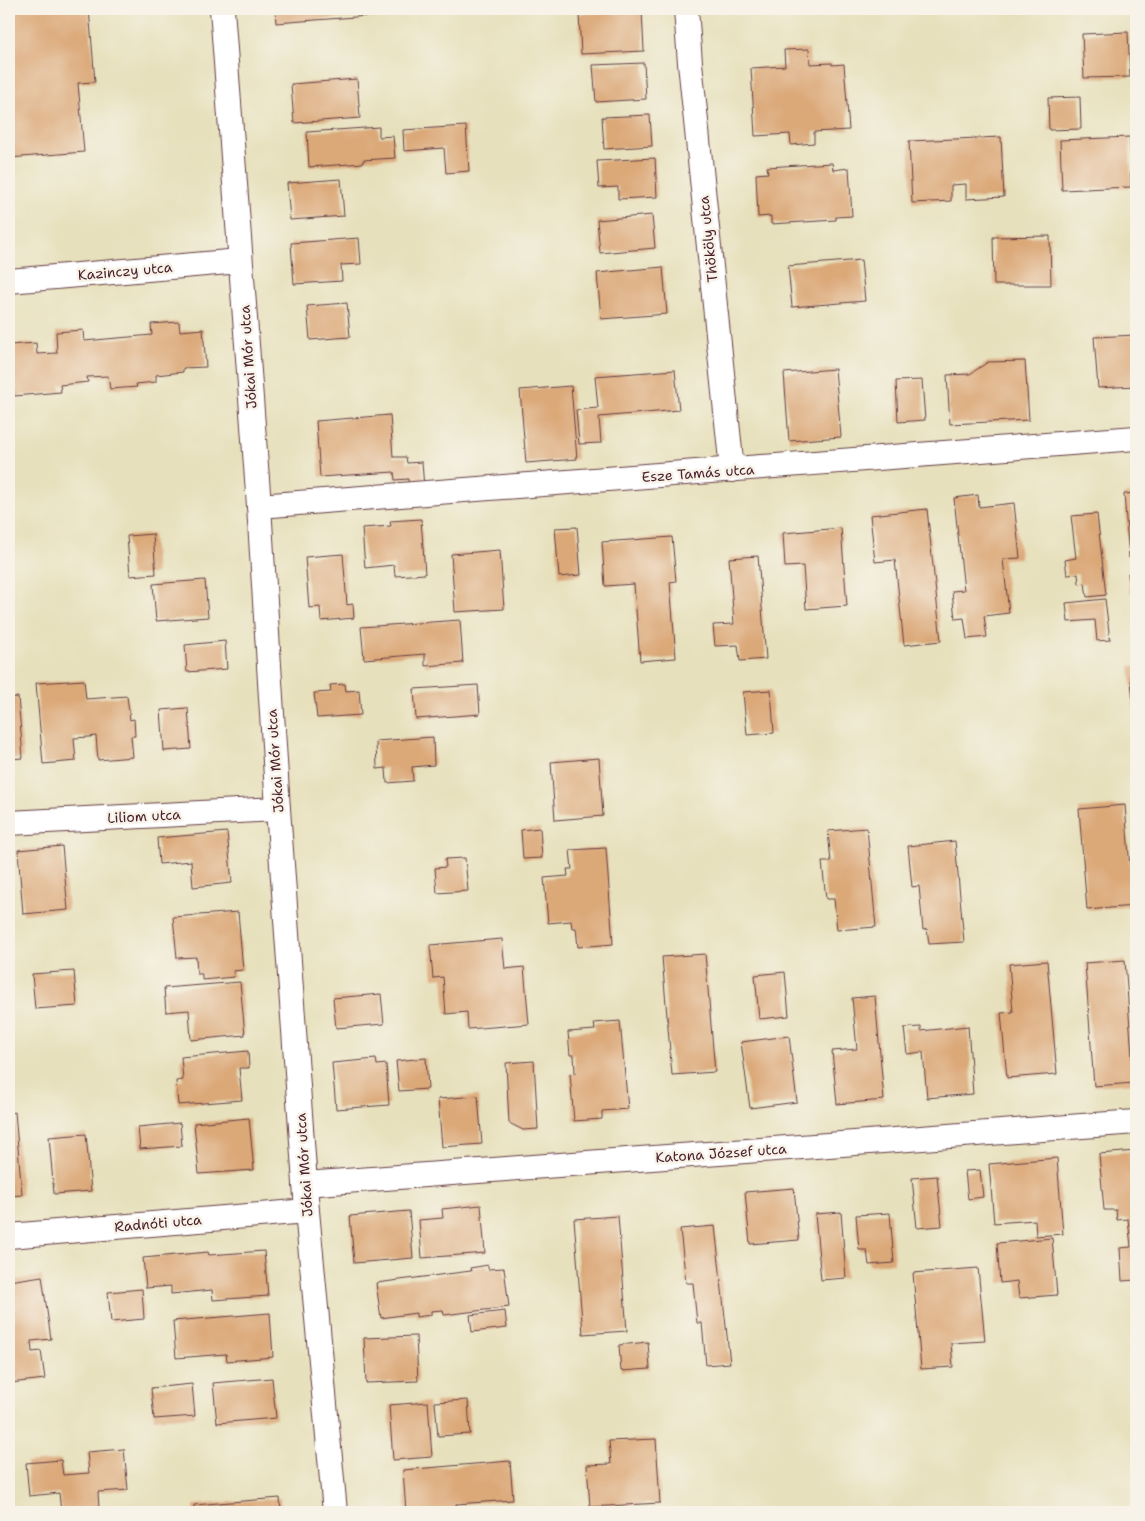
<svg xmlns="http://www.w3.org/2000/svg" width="1145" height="1521" viewBox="0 0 1145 1521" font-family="'Shantell Sans',sans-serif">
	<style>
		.building { fill: #dba878 }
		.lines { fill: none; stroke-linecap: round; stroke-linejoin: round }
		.street-casing { stroke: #623c41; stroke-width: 26 }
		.street { stroke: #fff; stroke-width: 24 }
		.labels { text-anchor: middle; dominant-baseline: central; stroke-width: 5; stroke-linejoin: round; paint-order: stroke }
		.street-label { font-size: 14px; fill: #4a1f2b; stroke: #f7f3e8 }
	</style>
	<rect width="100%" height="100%" fill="#f7f3e8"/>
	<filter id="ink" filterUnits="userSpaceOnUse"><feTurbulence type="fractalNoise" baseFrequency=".02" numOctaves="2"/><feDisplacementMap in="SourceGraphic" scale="10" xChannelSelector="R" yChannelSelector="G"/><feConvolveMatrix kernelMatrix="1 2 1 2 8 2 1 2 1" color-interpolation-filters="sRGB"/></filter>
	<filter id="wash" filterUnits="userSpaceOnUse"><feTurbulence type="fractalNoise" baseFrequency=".0096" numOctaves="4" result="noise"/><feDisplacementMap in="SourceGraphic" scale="20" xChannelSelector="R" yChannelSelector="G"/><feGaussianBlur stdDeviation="1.12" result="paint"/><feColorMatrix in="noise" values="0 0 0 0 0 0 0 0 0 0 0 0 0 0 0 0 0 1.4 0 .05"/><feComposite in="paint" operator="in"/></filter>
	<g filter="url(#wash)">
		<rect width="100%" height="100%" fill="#e7e0bc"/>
		<g id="blocks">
			<!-- building -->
			<g class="building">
				<polygon points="9,9 89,9 95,82 78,83 84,152 9,158"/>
				<polygon points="275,9 367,9 368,16 276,23"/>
				<polygon points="642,10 644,51 581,54 579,14"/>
				<polygon points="1128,32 1130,77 1084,78 1082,34"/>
				<polygon points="809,49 810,64 832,63 832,65 844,64 849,130 814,132 814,143 791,145 790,134 755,136 751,68 785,66 784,50"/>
				<polygon points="644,63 646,99 596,102 593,65"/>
				<polygon points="357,79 360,118 294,123 291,84"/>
				<polygon points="1080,97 1081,129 1049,130 1048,98"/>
				<polygon points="650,115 652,146 604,149 602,117"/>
				<polygon points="466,126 469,171 446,173 444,148 404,151 403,130"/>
				<polygon points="379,127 379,137 393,136 395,158 363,160 363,163 309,167 307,132"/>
				<polygon points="1001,137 1004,197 966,199 966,184 951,185 951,201 912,203 909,141"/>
				<polygon points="1130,137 1131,187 1062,190 1060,140"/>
				<polygon points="655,158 657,197 618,199 618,187 599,188 597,161"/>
				<polygon points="832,163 833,170 849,168 852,216 836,217 836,220 771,224 771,216 758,217 756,174 768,173 767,167"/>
				<polygon points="341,179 344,216 290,220 287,183"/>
				<polygon points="652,215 655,248 600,253 597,220"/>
				<polygon points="1050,236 1051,285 994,285 993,237"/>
				<polygon points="359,238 361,264 341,265 342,281 294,284 291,243"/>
				<polygon points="861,260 865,301 792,307 788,266"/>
				<polygon points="663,267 667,314 601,319 597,273"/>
				<polygon points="347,303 350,337 310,340 307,306"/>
				<polygon points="179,322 180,331 203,329 206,367 183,368 183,372 156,375 156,382 136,384 137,387 110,389 108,376 87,377 88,382 60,385 61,392 14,396 13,384 9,385 9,345 36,343 37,354 57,353 56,332 83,330 84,341 152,335 151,324"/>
				<polygon points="1136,335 1136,386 1098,388 1094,337"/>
				<polygon points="1025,361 1029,420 950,424 947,375 970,374 988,362"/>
				<polygon points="835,369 841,437 789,441 784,373"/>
				<polygon points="675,370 679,410 599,417 601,443 579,444 576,410 598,408 595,376"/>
				<polygon points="922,380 925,420 898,422 896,381"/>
				<polygon points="571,386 577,459 526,463 520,390"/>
				<polygon points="390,415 393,457 406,457 407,463 422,462 424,488 409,490 408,479 395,480 394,472 320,477 316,421"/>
				<polygon points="1136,493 1136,557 1129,558 1124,494"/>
				<polygon points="978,495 979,507 1014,503 1020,558 1003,559 1009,613 984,616 987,637 967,639 964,618 955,619 952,591 964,590 954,498"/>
				<polygon points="927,509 941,641 904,645 895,560 875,562 870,515"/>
				<polygon points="1097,514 1106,595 1087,597 1085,583 1079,584 1078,574 1067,575 1065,560 1076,558 1071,516"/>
				<polygon points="421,519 425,574 395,576 394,565 365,568 362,528 391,526 390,521"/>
				<polygon points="577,527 581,575 559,577 555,528"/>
				<polygon points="841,528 847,606 806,609 803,566 785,567 783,533"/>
				<polygon points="153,534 156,574 130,576 127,536"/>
				<polygon points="672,537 676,581 670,582 676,658 640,661 634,584 605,586 602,542"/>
				<polygon points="500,550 504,609 455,612 451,554"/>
				<polygon points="343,554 347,605 353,604 354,618 321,621 320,607 309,608 305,557"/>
				<polygon points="758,556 766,659 740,661 738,645 715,646 713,625 734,624 729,558"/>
				<polygon points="1128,573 1136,573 1136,593 1130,593"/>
				<polygon points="205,580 208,617 156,621 153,584"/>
				<polygon points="1105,599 1110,640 1097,641 1095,620 1068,622 1066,603"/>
				<polygon points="460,620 463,663 425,666 425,654 364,659 361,627"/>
				<polygon points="225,641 227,669 187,672 185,645"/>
				<polygon points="1130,666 1136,666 1136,728 1135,728"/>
				<polygon points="84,680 86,699 127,696 130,720 134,719 135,736 131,736 133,757 98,760 96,736 89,737 74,738 76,761 43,764 36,683"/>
				<polygon points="345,684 346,691 359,690 361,715 317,718 314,693 331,692 330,685"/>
				<polygon points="478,685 480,714 416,719 414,689"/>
				<polygon points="771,690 774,733 747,735 743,692"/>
				<polygon points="18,697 23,758 9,759 9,698"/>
				<polygon points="188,708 191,749 164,751 161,710"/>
				<polygon points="433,737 434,765 412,767 413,781 387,783 386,768 377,769 376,741"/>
				<polygon points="599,758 603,816 555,820 551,762"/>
				<polygon points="1125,805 1133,906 1087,910 1079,809"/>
				<polygon points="540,828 542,858 523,859 521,830"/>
				<polygon points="867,828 876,927 837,930 834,899 826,899 822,862 831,862 828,831"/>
				<polygon points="227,832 232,883 193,887 191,861 159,864 157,838"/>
				<polygon points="955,841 964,942 929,944 927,929 923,930 919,886 912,887 908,846"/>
				<polygon points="62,846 68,910 23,914 18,850"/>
				<polygon points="606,848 613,944 578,947 576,928 572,928 571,921 548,923 544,878 568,876 567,869 572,869 570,850"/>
				<polygon points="465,858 468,891 437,893 435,868 446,867 445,859"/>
				<polygon points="238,912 243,970 233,971 234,977 202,980 202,974 197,974 196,957 177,958 173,917"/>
				<polygon points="502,939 505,969 524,967 529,1024 468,1029 467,1012 446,1014 443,977 433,978 430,945"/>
				<polygon points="705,954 715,1072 672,1075 662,957"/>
				<polygon points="1125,960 1134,1083 1094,1086 1085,963"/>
				<polygon points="1047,961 1057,1074 1007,1078 1001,1013 1013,1012 1009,964"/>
				<polygon points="74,971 77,1006 35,1009 32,974"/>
				<polygon points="785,972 789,1016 759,1019 755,975"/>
				<polygon points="240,982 245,1035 191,1040 189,1010 166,1012 164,988"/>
				<polygon points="381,994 384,1024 336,1028 333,998"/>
				<polygon points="875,996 884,1100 837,1104 832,1051 857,1049 852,998"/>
				<polygon points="620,1021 628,1109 602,1111 602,1119 574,1121 570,1074 575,1073 574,1055 570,1055 568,1032 595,1030 594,1023"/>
				<polygon points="968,1026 973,1094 927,1098 923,1052 907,1054 904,1028 921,1027 921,1031"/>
				<polygon points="789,1036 797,1102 750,1108 741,1042"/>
				<polygon points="248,1051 249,1068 239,1068 242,1100 178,1105 176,1081 183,1080 181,1057"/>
				<polygon points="426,1058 428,1089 399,1091 396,1061"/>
				<polygon points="376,1059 377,1065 386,1064 389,1105 336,1109 332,1063"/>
				<polygon points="534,1061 538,1129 523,1130 509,1123 506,1063"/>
				<polygon points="478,1096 482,1144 442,1147 438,1099"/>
				<polygon points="15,1112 22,1195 9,1196 9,1113"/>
				<polygon points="249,1118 254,1170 199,1174 194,1123"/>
				<polygon points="180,1123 182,1146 140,1149 138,1127"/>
				<polygon points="86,1134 91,1191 54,1194 49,1137"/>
				<polygon points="1136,1151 1136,1280 1122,1281 1120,1248 1131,1247 1128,1219 1117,1220 1116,1210 1104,1210 1099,1154"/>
				<polygon points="1057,1158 1063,1234 1036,1236 1035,1220 994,1223 989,1164"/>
				<polygon points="980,1170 983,1197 968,1199 965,1171"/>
				<polygon points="937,1176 942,1226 917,1228 912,1178"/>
				<polygon points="794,1188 799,1240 750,1244 745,1192"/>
				<polygon points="481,1205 485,1253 422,1258 419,1220 443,1218 442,1209"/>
				<polygon points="409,1211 413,1258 354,1263 350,1216"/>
				<polygon points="841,1212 846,1278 821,1280 815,1214"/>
				<polygon points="890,1213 894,1263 869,1265 867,1250 859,1250 856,1215"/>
				<polygon points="618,1216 627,1331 583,1334 574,1219"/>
				<polygon points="715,1226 730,1363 706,1365 702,1323 697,1323 693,1283 686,1283 680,1229"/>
				<polygon points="1052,1238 1057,1295 1019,1298 1017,1281 1000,1283 997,1243"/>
				<polygon points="264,1251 268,1296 213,1300 212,1290 171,1294 171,1286 146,1288 143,1258 208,1252 209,1255"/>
				<polygon points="488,1265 488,1269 504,1268 509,1307 444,1315 443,1310 431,1311 431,1315 416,1317 416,1313 381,1318 376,1283 471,1271 470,1268"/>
				<polygon points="978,1268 985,1341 951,1343 953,1367 921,1369 913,1273"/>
				<polygon points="42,1276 51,1339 31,1341 32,1352 41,1351 45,1379 10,1383 9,1281"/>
				<polygon points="142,1289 144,1319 111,1322 108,1292"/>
				<polygon points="505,1311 507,1328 472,1332 470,1315"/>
				<polygon points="270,1313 273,1357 227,1361 226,1354 176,1358 173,1321"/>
				<polygon points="416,1336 418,1381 366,1383 364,1338"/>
				<polygon points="648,1342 650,1369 621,1371 619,1345"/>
				<polygon points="272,1378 276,1418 217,1423 213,1383"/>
				<polygon points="192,1384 195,1416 154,1419 151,1388"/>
				<polygon points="468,1400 470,1434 438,1436 435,1402"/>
				<polygon points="428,1402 432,1457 393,1460 389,1405"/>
				<polygon points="656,1439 660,1503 590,1507 587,1465 611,1464 609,1441"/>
				<polygon points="124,1449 128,1490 98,1492 99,1508 61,1512 59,1493 29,1496 26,1463 61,1460 63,1475 89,1473 87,1452"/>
				<polygon points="510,1461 513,1500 456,1504 457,1512 423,1512 423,1511 406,1512 403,1470"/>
				<polygon points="280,1498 281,1512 194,1512 194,1505"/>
			</g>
		</g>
	</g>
	<g filter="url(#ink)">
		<use href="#blocks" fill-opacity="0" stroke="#623c41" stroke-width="1"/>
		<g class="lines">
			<!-- street casing -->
			<g class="street-casing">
				<g id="street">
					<polyline points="222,9 259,506 278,809 307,1211 335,1512"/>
					<polyline points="686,9 690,63 732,470"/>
					<polyline points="9,281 240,261"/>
					<polyline points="259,506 1136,438"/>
					<polyline points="9,823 278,809"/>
					<polyline points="305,1184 1136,1122"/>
					<polyline points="9,1236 307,1211"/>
				</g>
			</g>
			<!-- street -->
			<use href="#street" class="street"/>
		</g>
	</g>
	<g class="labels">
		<!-- street labels -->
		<g class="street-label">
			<text transform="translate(708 239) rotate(-96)">Thököly utca</text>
			<text transform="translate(125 271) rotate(-5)">Kazinczy utca</text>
			<text transform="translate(248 357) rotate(-94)">Jókai Mór utca</text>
			<text transform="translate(698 473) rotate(-4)">Esze Tamás utca</text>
			<text transform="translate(275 761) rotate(-94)">Jókai Mór utca</text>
			<text transform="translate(144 816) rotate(-3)">Liliom utca</text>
			<text transform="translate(721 1153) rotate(-4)">Katona József utca</text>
			<text transform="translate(304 1165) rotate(-94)">Jókai Mór utca</text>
			<text transform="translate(158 1223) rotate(-5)">Radnóti utca</text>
		</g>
	</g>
	<!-- margin -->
	<rect width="1145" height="1521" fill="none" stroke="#f7f3e8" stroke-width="30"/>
</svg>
